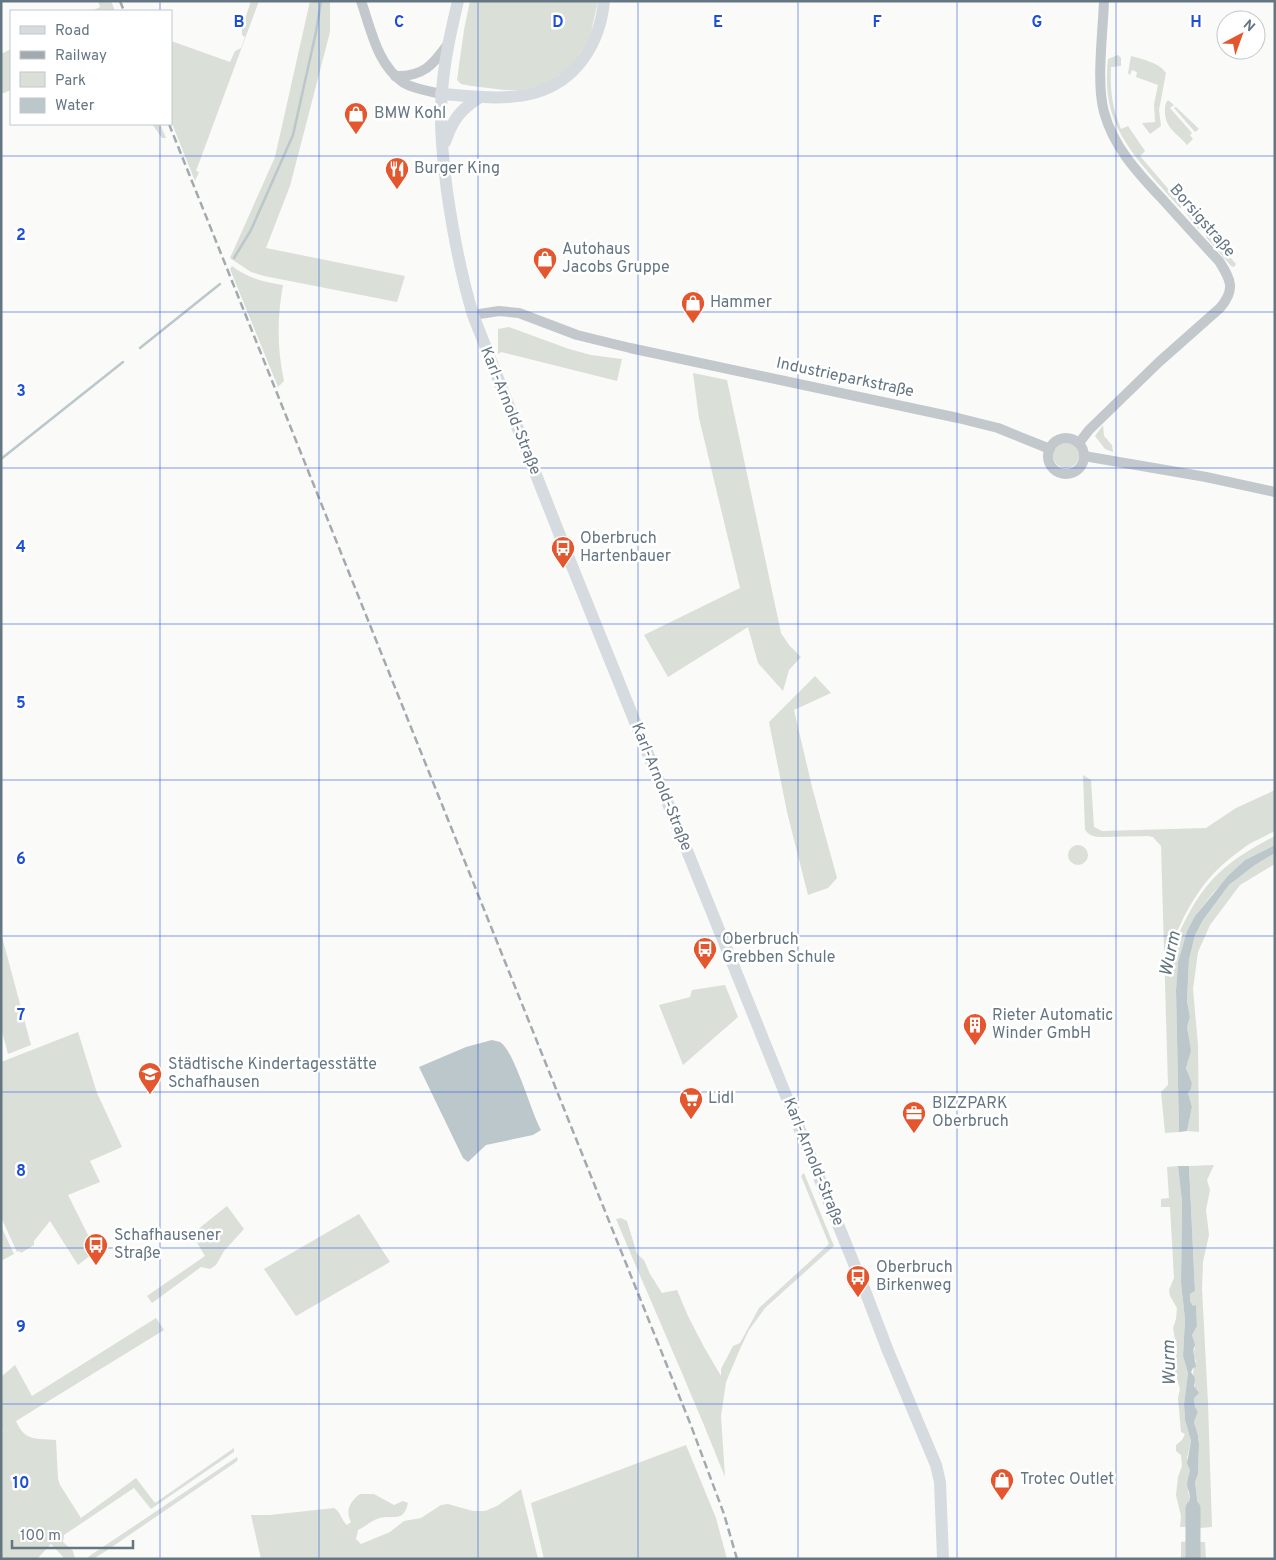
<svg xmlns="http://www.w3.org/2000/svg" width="1276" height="1560" viewBox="0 0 1276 1560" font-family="Overpass,sans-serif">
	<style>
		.green { fill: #dadfd7 }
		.water { fill: #bbc7cb }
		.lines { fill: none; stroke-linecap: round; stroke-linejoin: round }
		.stream { stroke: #bbc7cb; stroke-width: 2.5 }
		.river { stroke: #bbc7cb; stroke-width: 15 }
		.minor { stroke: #c3c8cc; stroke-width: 10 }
		.major { stroke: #d6dbdf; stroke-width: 12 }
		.rail { stroke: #a2aab0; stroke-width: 2.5; stroke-dasharray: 8 4; stroke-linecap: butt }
		.grid { fill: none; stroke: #1d4ed8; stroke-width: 1; stroke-opacity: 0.55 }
		.labels { text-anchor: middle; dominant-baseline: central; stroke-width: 5; stroke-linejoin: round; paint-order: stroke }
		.poi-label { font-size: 16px; fill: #657683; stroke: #fff; text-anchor: start }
		.street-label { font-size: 16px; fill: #657683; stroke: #fff }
		.water-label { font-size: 18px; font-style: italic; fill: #60757c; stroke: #fff }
		.grid-label { font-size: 16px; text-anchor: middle; font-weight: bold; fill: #1d4ed8; stroke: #fff; stroke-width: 5; stroke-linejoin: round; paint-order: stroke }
	</style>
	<rect width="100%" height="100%" fill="#fafaf8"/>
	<!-- green -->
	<g class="green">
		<polygon points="98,1 111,1 115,11 92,11 100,7"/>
		<polygon points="251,1 259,1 196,171 199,172 195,181 171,121 171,41 230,62 235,51 241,48 245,37 242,35 242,28"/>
		<polygon points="310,1 330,1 330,32 290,186 266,248 405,276 397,302 264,276 251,272 230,258 275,157"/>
		<polygon points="470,1 598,1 590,37 572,66 544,85 520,90 504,90 472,86 461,84 457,80 464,30"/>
		<polygon points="11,49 11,90 1,94 1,54"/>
		<path d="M1118 55 1121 58V66L1111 67C1110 91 1112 107 1121 129L1128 126 1145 151 1140 156 1183 206 1180 208C1148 171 1107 135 1107 82 1107 74 1107 66 1108 59Z"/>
		<path d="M1131 56C1142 59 1160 63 1166 73L1159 110 1161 126 1150 134 1142 123 1155 122 1154 104 1158 85 1136 77 1137 72 1132 70 1130 75 1128 73Z"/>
		<path d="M1168 100 1174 105 1170 108 1192 133 1190 135 1193 139 1187 145C1177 133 1165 128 1165 112 1165 106 1165 104 1168 100Z"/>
		<polygon points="1176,107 1199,129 1195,132 1174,108"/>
		<polygon points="152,124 160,124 166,138 162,138"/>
		<polygon points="1188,210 1204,228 1199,229 1197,227 1185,212"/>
		<polygon points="1207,233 1208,233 1236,264 1234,267 1231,266 1206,237"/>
		<path d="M232 266C247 278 264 282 283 285 277 317 277 349 284 381L278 387 230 269Z"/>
		<polygon points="509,327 569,349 591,355 622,359 617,381 501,352 498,354 498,329"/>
		<polygon points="693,373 727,380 781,633 789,645 801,657 789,670 783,691 758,663 748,627 668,677 644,635 740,588 699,418"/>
		<polygon points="1103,425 1104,436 1112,445 1113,452 1105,449 1095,436"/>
		<circle cx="1066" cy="455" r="13"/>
		<polygon points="815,676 831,693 794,710 812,787 837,878 828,888 808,895 787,812 769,722"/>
		<path d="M1083 775 1091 780 1094 827 1102 831 1206 828 1236 808 1275 790V831C1264 837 1251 842 1241 850 1204 876 1188 905 1171 946L1173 947C1199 887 1217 866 1275 836V845L1245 860 1213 893 1195 916 1187 931 1178 962 1176 990 1179 1132 1165 1133 1161 1092 1168 1085 1161 846 1153 837 1148 836 1102 837C1094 837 1090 836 1085 830Z"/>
		<circle cx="1078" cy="855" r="10"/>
		<polygon points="1275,853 1275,864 1240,885 1210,925 1198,952 1193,989 1198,1045 1199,1132 1187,1131 1192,1107 1188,1093 1191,1089 1192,1083 1186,1068 1190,1054 1187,1027 1190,1017 1187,1001 1189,960 1195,935 1203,920 1229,885 1255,865"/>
		<polygon points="1,933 31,1045 8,1054 1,1028"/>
		<polygon points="725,985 738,1017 683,1065 659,1005 690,997 692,990"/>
		<polygon points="78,1032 97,1093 122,1147 90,1161 100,1182 68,1195 96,1251 78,1265 50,1221 34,1241 34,1245 21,1253 19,1251 17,1252 1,1217 1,1062"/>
		<path d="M1214 1165 1207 1180 1210 1190 1206 1210 1209 1235 1203 1262 1202 1289 1208 1403 1212 1527 1200 1528 1197 1511 1198 1506 1195 1482 1198 1474 1199 1445 1198 1435 1194 1422 1198 1412 1195 1407 1194 1398 1196 1395C1195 1381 1190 1375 1196 1361L1193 1356V1351L1195 1349 1192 1335 1197 1326 1196 1306H1193L1190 1301V1294L1195 1291 1189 1166Z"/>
		<polygon points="1178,1166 1182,1202 1181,1283 1185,1319 1183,1356 1188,1373 1184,1404 1185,1420 1191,1441 1187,1458 1190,1470 1188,1492 1191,1502 1187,1511 1187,1517 1191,1523 1190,1527 1180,1527 1181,1516 1176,1495 1178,1477 1182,1466 1181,1455 1176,1451 1176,1445 1182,1440 1185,1434 1181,1432 1178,1398 1180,1389 1174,1368 1177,1349 1173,1328 1176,1319 1177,1308 1170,1296 1169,1290 1174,1278 1170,1207 1161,1207 1161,1199 1169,1198 1167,1167"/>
		<path d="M804 1173 834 1246 765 1308 749 1330 740 1349 726 1382 721 1416 725 1477C691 1391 652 1305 616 1219L621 1218 627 1221 637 1254 644 1260 650 1274 662 1293 677 1290 688 1316 704 1347 721 1376V1369L733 1346 740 1343 759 1308 829 1244 801 1176Z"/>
		<polygon points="227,1206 244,1229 224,1251 216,1265 210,1269 201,1267 152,1303 147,1296 205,1256 192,1234"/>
		<polygon points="359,1214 390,1262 296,1316 264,1269"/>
		<polygon points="1,1226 14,1254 1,1261"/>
		<path d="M156 1318 164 1330 16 1421C25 1442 36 1438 56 1440L58 1479 60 1485 81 1518 136 1478 155 1503 234 1448V1452L151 1509 134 1488 64 1535 63 1542 73 1551 75 1559H65L51 1544 37 1559H1V1433L3 1431 1 1429V1377L15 1365 32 1396Z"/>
		<polygon points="686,1445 716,1518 727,1559 544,1559 531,1503"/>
		<polygon points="237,1457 238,1460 236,1462 106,1551 93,1559 85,1559"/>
		<path d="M521 1489 538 1559H261L251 1515H270L334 1508C341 1512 341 1520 347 1525L351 1522C345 1511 350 1501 360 1494H374L394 1505 403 1501 408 1503C403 1524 393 1514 380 1518 372 1520 365 1527 358 1530L356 1539 361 1544 390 1532 404 1521 421 1518 441 1505 448 1504 473 1511H485L497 1506Z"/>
		<polygon points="1190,1541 1190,1559 1181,1559 1181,1542"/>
		<polygon points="1197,1542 1205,1542 1206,1559 1197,1559"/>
	</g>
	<!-- water -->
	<g class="water">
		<polygon points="1275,845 1275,853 1255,865 1229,885 1203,920 1195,935 1189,960 1187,1001 1190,1017 1187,1027 1191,1051 1186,1068 1192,1083 1191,1089 1188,1093 1192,1107 1187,1131 1179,1132 1176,990 1178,962 1187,931 1195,916 1228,876 1245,860"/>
		<path d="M492 1040C495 1041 497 1041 500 1042 514 1050 531 1112 541 1130L533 1135 486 1145 468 1162 463 1158 419 1067 466 1047Z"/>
		<polygon points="1178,1166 1189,1166 1195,1291 1190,1294 1190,1301 1193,1306 1196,1305 1197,1326 1192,1335 1195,1345 1193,1351 1196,1367 1193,1368 1191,1372 1195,1378 1194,1386 1199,1393 1194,1398 1195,1407 1198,1412 1194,1422 1198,1435 1199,1445 1198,1474 1195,1482 1198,1506 1197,1511 1200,1528 1190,1527 1191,1523 1187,1517 1190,1497 1187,1484 1190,1470 1187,1463 1191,1441 1185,1420 1184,1404 1188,1373 1183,1356 1185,1319 1181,1283 1182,1202"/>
		<polygon points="1190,1541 1197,1542 1197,1559 1190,1559"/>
	</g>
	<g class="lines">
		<!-- stream -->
		<g class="stream">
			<polyline points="234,258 251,230 293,135 316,32 321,1"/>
			<polyline points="140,348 220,284"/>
			<polyline points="1,459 123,362"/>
		</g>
		<!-- river -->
		<polyline class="river" points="1193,1508 1193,1559"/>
		<!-- minor -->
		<g class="minor">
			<path d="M361 1C371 29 377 65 404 83 414 89 429 91 441 94"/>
			<path d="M395 76C423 77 433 65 448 44"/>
			<polyline points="473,315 499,311 519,313 577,335 630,348 958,418 998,428 1050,449"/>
			<circle cx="1066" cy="456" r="18"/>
			<path d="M1079 443 1089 430 1159 362 1220 308C1236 289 1231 280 1219 261 1201 242 1183 222 1165 202 1140 175 1114 149 1104 112 1096 83 1103 32 1104 1"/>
			<polyline points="1084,456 1206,477 1275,492"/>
		</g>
		<!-- major -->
		<g class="major">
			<path d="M458 1C451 31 444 61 442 92 439 125 443 159 447 191 453 233 461 275 473 315L572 566 867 1296 888 1351 936 1465 940 1482 943 1559"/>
			<path d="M441 94C471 96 504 101 534 93 577 81 600 43 604 1"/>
			<path d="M445 142C453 119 460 110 480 97"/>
		</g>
		<!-- rail -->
		<g class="rail">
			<polyline points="120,1 124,11"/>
			<polyline points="169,124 690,1423 724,1514 737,1559"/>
		</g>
	</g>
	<!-- grid -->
	<path class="grid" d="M160 1V11M319 1V1559M478 1V1559M638 1V1559M798 1V1559M957 1V1559M1116 1V1559M160 124V1559M1 156H1275M1 312H1275M1 468H1275M1 624H1275M1 780H1275M1 936H1275M1 1092H1275M1 1248H1275M1 1404H1275"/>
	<!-- icons -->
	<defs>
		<g id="shop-pin" transform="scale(1.25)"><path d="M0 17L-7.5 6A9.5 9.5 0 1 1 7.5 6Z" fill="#e4572e" stroke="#fff"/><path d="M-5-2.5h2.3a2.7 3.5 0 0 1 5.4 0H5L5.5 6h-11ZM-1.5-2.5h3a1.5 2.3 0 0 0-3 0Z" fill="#fff"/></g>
		<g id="restaurant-pin" transform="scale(1.25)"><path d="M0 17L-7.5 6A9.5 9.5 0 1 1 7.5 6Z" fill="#e4572e" stroke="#fff"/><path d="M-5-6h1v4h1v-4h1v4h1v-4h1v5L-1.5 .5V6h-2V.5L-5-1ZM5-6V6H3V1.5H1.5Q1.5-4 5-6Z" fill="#fff"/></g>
		<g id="bus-pin" transform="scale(1.25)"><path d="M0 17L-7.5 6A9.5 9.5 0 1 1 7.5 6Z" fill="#e4572e" stroke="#fff"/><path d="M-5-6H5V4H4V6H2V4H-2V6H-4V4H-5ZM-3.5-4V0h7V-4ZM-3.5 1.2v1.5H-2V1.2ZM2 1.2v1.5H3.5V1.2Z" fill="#fff"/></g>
		<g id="building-pin" transform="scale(1.25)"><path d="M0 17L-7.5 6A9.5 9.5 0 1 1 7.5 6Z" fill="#e4572e" stroke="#fff"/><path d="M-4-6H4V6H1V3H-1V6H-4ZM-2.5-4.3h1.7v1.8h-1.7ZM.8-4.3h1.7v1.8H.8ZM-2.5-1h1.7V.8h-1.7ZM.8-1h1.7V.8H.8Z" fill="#fff"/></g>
		<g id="school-pin" transform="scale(1.25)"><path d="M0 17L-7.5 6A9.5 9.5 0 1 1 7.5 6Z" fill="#e4572e" stroke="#fff"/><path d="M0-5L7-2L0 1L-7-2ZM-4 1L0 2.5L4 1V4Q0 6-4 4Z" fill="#fff"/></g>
		<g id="supermarket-pin" transform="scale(1.25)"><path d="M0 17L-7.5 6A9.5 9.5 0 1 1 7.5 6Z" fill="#e4572e" stroke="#fff"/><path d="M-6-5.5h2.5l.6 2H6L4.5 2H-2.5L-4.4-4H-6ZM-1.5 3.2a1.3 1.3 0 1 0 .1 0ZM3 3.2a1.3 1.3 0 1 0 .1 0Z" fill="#fff"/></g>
		<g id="office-pin" transform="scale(1.25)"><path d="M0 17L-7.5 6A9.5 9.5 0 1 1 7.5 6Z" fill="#e4572e" stroke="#fff"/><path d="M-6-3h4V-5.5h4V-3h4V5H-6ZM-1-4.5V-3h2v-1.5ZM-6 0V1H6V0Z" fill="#fff"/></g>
	</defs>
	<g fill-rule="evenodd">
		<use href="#shop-pin" x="356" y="114"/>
		<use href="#restaurant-pin" x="397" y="169"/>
		<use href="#shop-pin" x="545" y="259"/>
		<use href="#shop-pin" x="693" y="303"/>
		<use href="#bus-pin" x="563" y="548"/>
		<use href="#bus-pin" x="705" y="949"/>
		<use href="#building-pin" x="975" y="1025"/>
		<use href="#school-pin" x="150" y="1074"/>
		<use href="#supermarket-pin" x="691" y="1099"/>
		<use href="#office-pin" x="914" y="1113"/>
		<use href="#bus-pin" x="96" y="1245"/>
		<use href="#bus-pin" x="858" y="1277"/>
		<use href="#shop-pin" x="1002" y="1480"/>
	</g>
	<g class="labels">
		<!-- poi labels -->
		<g class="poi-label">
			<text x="374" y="114">BMW Kohl</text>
			<text x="414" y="169">Burger King</text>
			<text x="562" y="250">Autohaus<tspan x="562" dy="18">Jacobs Gruppe</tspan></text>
			<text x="710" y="303">Hammer</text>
			<text x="580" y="539">Oberbruch<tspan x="580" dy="18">Hartenbauer</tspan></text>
			<text x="722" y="940">Oberbruch<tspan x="722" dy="18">Grebben Schule</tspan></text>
			<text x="992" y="1016">Rieter Automatic<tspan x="992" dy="18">Winder GmbH</tspan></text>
			<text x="168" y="1065">Städtische Kindertagesstätte<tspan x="168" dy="18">Schafhausen</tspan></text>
			<text x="708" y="1099">Lidl</text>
			<text x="932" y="1104">BIZZPARK<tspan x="932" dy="18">Oberbruch</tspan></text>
			<text x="114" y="1236">Schafhausener<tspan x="114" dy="18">Straße</tspan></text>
			<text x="876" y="1268">Oberbruch<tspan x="876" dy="18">Birkenweg</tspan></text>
			<text x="1020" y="1480">Trotec Outlet</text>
		</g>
		<!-- street labels -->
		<g class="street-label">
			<text transform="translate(1202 221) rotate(49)">Borsigstraße</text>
			<text transform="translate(845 378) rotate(12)">Industrieparkstraße</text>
			<text transform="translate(510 411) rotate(68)">Karl-Arnold-Straße</text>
			<text transform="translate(661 787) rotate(68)">Karl-Arnold-Straße</text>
			<text transform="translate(813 1162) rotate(68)">Karl-Arnold-Straße</text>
		</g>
		<!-- water labels -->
		<g class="water-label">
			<text transform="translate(1171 954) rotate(-78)">Wurm</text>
			<text transform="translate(1170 1363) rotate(-91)">Wurm</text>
		</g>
	</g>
	<g class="grid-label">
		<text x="239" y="27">B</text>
		<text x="399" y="27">C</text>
		<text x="558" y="27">D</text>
		<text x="718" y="27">E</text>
		<text x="877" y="27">F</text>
		<text x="1037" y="27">G</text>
		<text x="1196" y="27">H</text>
		<text x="21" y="240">2</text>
		<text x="21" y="396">3</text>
		<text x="21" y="552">4</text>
		<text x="21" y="708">5</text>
		<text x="21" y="864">6</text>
		<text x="21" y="1020">7</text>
		<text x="21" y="1176">8</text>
		<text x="21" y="1332">9</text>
		<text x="21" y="1488">10</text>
	</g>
	<!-- border -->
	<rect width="1276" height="1560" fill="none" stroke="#657683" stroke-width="5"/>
	<!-- legend -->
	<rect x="10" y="10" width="162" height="115" fill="#ffffff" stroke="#c1c8cd"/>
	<rect x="20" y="26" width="25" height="8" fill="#d6dbdf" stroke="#c1c8cd"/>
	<text x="55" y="35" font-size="15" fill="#657683">Road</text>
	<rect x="20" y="51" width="25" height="8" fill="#a2aab0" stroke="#c1c8cd"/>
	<text x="55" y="60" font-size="15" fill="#657683">Railway</text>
	<rect x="20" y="72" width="25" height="15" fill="#dadfd7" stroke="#c1c8cd"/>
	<text x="55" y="85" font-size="15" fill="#657683">Park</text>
	<rect x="20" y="98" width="25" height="15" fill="#bbc7cb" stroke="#c1c8cd"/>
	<text x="55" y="110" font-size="15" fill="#657683">Water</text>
	<!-- north arrow -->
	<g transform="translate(1241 35) rotate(41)"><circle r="24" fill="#ffffff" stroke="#c1c8cd"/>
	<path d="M0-4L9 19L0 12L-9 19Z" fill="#e4572e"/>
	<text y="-8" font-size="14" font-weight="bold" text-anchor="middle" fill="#657683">N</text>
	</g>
	<!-- scale -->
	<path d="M12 1540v8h121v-8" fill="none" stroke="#657683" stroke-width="2.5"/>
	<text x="20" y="1540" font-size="15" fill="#657683" stroke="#ffffff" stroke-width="4" paint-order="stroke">100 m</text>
</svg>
